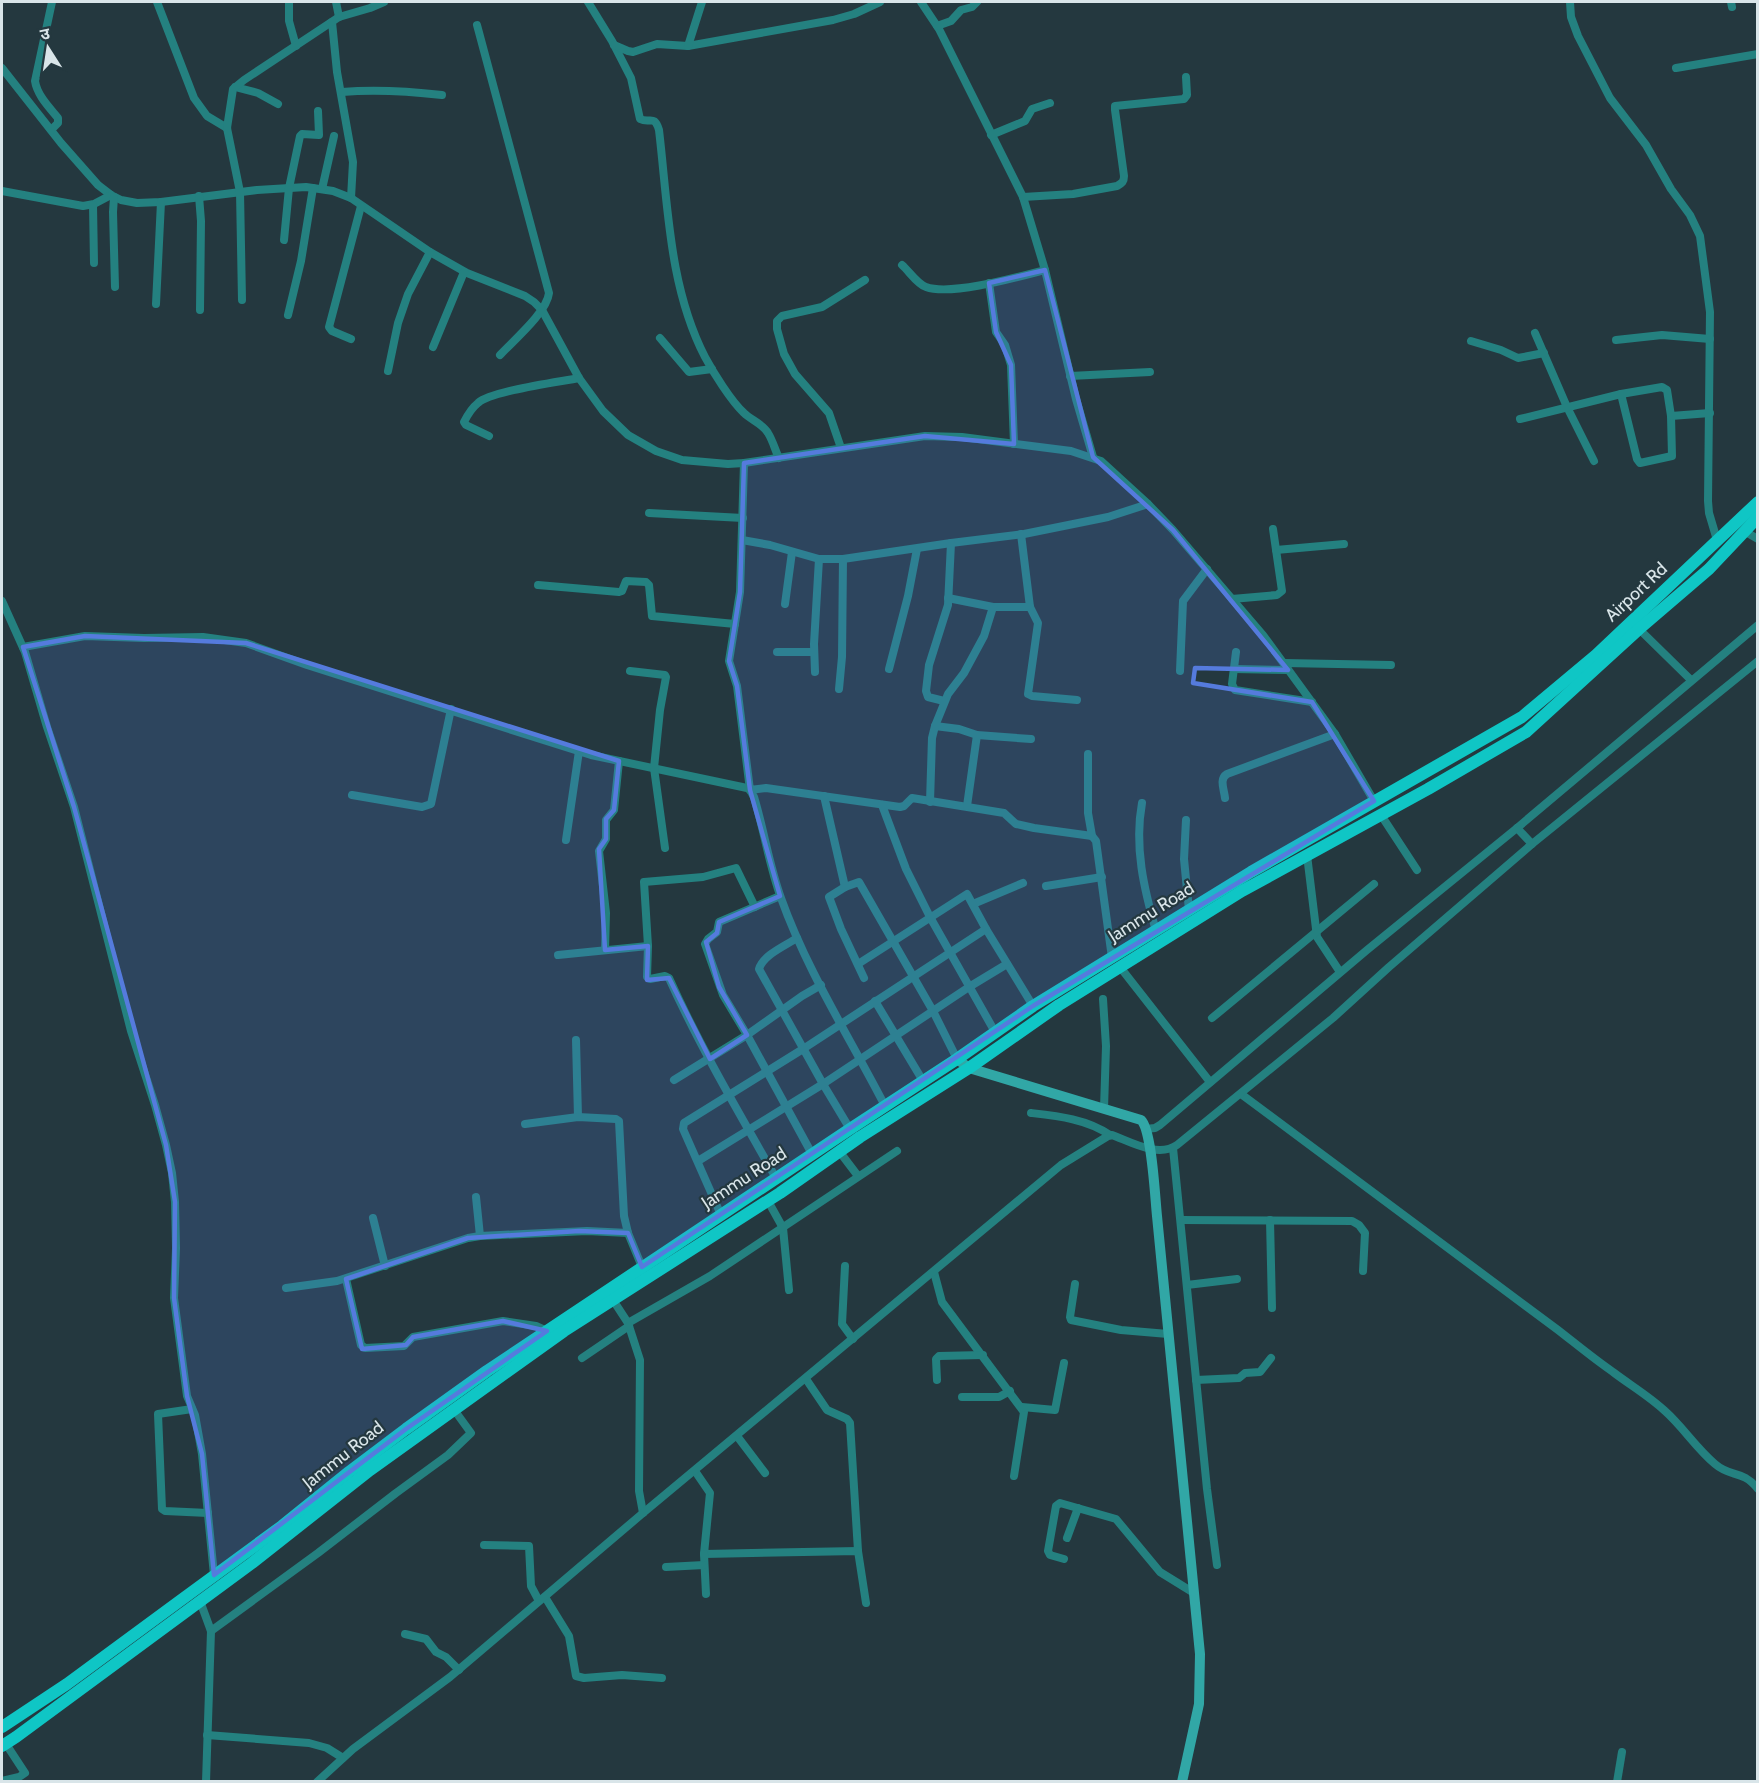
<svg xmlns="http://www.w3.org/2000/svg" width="1759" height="1783" viewBox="0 0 1759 1783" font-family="Cabin,'Noto Sans Devanagari',sans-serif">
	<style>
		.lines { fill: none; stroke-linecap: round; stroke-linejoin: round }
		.street { stroke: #248180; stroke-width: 8 }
		.secondary { stroke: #31a7a6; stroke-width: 10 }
		.primary { stroke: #0fc6c5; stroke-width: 12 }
		.marked { fill: #557bdd; fill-opacity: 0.2; stroke: #557bdd; stroke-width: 4.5; stroke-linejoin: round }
		.labels { text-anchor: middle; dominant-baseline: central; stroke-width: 4.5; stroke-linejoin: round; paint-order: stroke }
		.street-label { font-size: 18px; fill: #d9e5e9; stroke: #24383f }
	</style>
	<rect width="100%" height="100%" fill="#24383f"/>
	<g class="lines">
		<!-- street -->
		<g class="street">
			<polyline points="157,2 194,98 207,116 227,128"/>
			<polyline points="289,2 289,21 296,46"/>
			<polyline points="336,2 339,17"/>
			<path d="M588 2 612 41 631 78 640 119C650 124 654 114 659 130 668 206 669 287 705 357 713 372 731 401 744 413 751 420 763 424 768 433 773 441 775 450 779 458"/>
			<polyline points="921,2 939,29 1023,197 1045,270 1076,399 1093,457"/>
			<polyline points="1570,2 1571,17 1578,36 1610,98 1646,145 1671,189 1690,215 1700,236 1710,312 1708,501 1709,513 1717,540"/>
			<polyline points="1731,2 1732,7"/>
			<polyline points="332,22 337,72 353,162 351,198"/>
			<path d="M477 25 549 293C547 312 514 340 500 355"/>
			<polyline points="937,26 951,21 961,10 972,7 977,2"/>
			<polyline points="614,45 628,51 633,52 657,44 688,46 833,20 854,14 880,2"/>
			<polyline points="688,46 702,2"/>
			<polyline points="2,68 61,143 98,185 111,195 121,200 137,203 161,202 257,190 306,187 333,191 351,198 430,252 467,273 525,296 534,302 542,310 579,378 603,411 628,435 656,451 682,460 728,464 744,463 925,436 962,437 1071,451 1101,461 1148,504 1173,530 1263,635 1335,734 1374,801"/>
			<polyline points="1676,68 1758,54"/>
			<polyline points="235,87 258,93 278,104"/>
			<path d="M342 92C377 89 407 91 442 95"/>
			<path d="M51 130 58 123V118C49 107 37 95 35 81L52 2"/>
			<polyline points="991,135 1025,121 1032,109 1050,103"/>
			<polyline points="322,189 334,136"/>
			<polyline points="2,191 83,206 94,204 111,195"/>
			<polyline points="199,196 201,221 200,310"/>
			<polyline points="114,197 113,212 115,287"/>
			<path d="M1023 197 1073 194 1117 186C1122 183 1124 182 1124 176L1115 110V106L1184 99 1187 95 1186 77"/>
			<polyline points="93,205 94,263"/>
			<polyline points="284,240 289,188 300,136 302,134 319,135 318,111"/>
			<path d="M902 265C909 271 917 284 926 287 951 296 1018 277 1045 270"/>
			<polyline points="989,283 996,332 1005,345 1011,365 1014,444"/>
			<polyline points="242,300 240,192 227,128 233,89 244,80 339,17 370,8 384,2"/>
			<polyline points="156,304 161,202"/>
			<polyline points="288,315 301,261 313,188"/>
			<polyline points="1535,333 1567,407 1594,461"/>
			<polyline points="660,338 689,372 712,369"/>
			<polyline points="351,339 332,331 329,327 361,206"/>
			<polyline points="1616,340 1662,335 1710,339"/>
			<polyline points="1471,341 1501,350 1518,358 1544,353"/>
			<polyline points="433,347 464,272"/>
			<polyline points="388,371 398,323 408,294 430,252"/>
			<polyline points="1070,376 1150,372"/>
			<polyline points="1621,394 1637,459 1640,463 1672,456 1671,416"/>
			<polyline points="1520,419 1621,394 1662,387 1667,390 1671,416 1710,413"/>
			<path d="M489 436 466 425 464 422C467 416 473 407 478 403 491 391 559 382 579 378"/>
			<polyline points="841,448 829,413 795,374 784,354 777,329 777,321 782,316 822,307 865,280"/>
			<polyline points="744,463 740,592 729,661 737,686 750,790 766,788 900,807 904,806 912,798 1004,813 1016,824 1034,828 1092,836 1096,841 1112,958"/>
			<polyline points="649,513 743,518"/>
			<polyline points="1744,531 1758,539"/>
			<polyline points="1021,534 1030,607 1038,623 1028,694 1032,696 1077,700"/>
			<polyline points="742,540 770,545 819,559 843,559 951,543 1024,534 1108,517 1148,504"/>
			<polyline points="1276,550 1344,544"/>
			<polyline points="538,585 619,592 622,591 626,581 646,582 649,585 652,616 735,624"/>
			<polyline points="948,598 993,607 1030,607"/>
			<polyline points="1232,599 1277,595 1282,591 1273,529"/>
			<polyline points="2,601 25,652 47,727 74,807 131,1031 155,1105 166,1145 172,1173 175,1202 176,1248 174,1298 187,1396 195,1415 202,1454 214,1575"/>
			<polyline points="785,604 792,552"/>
			<polyline points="1639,629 1691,680"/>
			<path d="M23 647 85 636 144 638 203 637 246 643 307 665 591 755 747 788 750 790 754 797C764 830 769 865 781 898 807 971 850 1038 885 1106"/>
			<polyline points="777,652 814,652"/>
			<polyline points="1236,652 1232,684 1235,690 1312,702"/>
			<polyline points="1284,663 1391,665"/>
			<polyline points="889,669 908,596 917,549"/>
			<polyline points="1234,669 1288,670"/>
			<polyline points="630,671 665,675 666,677 660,710 654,768 665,848"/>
			<polyline points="1180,671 1183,601 1207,569"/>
			<polyline points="815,672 814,644 819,559"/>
			<polyline points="839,689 842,657 843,559"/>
			<polyline points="944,701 928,697 926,691 929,665 948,605 951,543"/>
			<polyline points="935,726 959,729 977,735 1031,739"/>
			<polyline points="1088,754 1088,813 1092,836"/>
			<polyline points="352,795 422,807 431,804 451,709"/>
			<polyline points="824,796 845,887"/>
			<path d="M1225 798C1224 789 1219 779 1227 774L1335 734"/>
			<polyline points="930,802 932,738 935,726 948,694 964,673 984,636 993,607"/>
			<path d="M1142 803C1134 847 1144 889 1156 931"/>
			<polyline points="882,805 906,869 930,917 995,1032"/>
			<polyline points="967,806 977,735"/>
			<polyline points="1381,815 1417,870"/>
			<polyline points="1186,820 1184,859 1189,910"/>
			<polyline points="1517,828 1532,844"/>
			<polyline points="566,840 579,751"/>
			<polyline points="1307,855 1317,937 1340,972"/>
			<polyline points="1046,886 1102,877"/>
			<polyline points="780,896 719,922 717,932 708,939 705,944 723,995 747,1035 812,1154"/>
			<polyline points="973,904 1023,883"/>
			<path d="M755 907 736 868 703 877 644 882 648 946 647 977 650 979 665 976 669 978C700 1047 739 1113 776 1178"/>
			<path d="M797 938C785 946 763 955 759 969L823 1084 850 1129"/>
			<polyline points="605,950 606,913 599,851 606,839 606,820 614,810 619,761"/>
			<polyline points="558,955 648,946"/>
			<polyline points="858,964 967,894 986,929 1033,1006"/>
			<polyline points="1120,967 1210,1082"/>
			<polyline points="864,978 841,929 829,897 845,887 859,882 933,1011 957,1059"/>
			<polyline points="1103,999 1106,1046 1104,1109"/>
			<polyline points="875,1001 923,1081"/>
			<polyline points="1212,1018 1374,884"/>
			<polyline points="576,1040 578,1117"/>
			<polyline points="674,1080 747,1035 802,996 821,985"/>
			<path d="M1241 1094 1558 1330C1576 1344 1594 1359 1613 1372 1630 1385 1649 1396 1665 1411 1683 1427 1696 1448 1715 1464 1731 1478 1742 1469 1758 1489"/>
			<path d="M1031 1113C1058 1116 1087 1119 1110 1135"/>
			<polyline points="525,1124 578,1117 616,1119 619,1121 624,1216 628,1233 642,1267"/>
			<polyline points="1146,1129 1155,1128 1160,1125 1367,950 1517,828 1758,625"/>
			<polyline points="1173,1148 1207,1489 1217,1565"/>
			<polyline points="839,1151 858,1176"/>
			<polyline points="698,1161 823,1084 969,987 1007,964"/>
			<polyline points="476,1197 480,1236"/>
			<polyline points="768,1201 783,1228 789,1290"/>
			<polyline points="721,1215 683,1129 684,1123 803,1049 986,929"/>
			<polyline points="373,1218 385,1266"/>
			<polyline points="1181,1220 1352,1221 1359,1225 1365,1233 1363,1271"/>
			<polyline points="1270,1220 1272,1308"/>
			<polyline points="845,1266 842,1324 853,1339"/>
			<polyline points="934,1272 942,1302 1024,1412 1014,1476"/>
			<polyline points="346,1279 361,1345 365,1348 404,1346 413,1337 503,1321 536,1326 547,1331"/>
			<polyline points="1075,1284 1070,1317 1071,1320 1121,1330 1168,1334"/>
			<polyline points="1187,1285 1237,1279"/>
			<polyline points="286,1288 337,1281 468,1238 480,1236 587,1231 628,1233"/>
			<polyline points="613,1300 628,1323 640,1360 639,1491 643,1513"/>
			<polyline points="628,1323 710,1276 897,1151"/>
			<polyline points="582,1358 629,1326"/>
			<polyline points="806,1379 827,1410 847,1419 850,1423 858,1551"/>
			<polyline points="937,1380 936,1359 939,1356 983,1355"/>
			<polyline points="1196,1380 1239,1378 1245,1373 1260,1372 1271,1358"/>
			<polyline points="962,1397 999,1397 1010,1391"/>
			<polyline points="1022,1407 1055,1410 1064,1363"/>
			<polyline points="192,1409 158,1414 162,1509 165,1511 208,1513"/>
			<polyline points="737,1436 765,1473"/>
			<polyline points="695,1471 710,1493 704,1554 858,1551 866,1603"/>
			<polyline points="1067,1538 1078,1508"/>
			<polyline points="484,1545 529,1546 531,1586 539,1601"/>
			<polyline points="704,1554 706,1594"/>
			<polyline points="1064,1559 1050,1555 1048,1551 1056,1506 1060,1503 1116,1519 1160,1572 1194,1593"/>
			<polyline points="666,1567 704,1565"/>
			<polyline points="545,1597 569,1636 576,1676 584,1678 622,1675 662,1678"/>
			<polyline points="200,1601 211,1631 206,1782"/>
			<polyline points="211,1631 318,1553 396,1493 448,1455 471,1433 455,1411"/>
			<polyline points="405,1634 426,1639 436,1652 446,1657 459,1670"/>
			<polyline points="207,1735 309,1743 327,1748 343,1758"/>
			<polyline points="2,1781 19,1777 25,1773 6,1744"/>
			<path d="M317 1782 353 1749 450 1677 643 1513 1061 1165 1108 1136 1112 1135C1131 1142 1158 1158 1177 1145L1333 1018 1389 967 1532 844 1758 661"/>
			<polyline points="1617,1782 1622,1752"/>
		</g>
		<!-- secondary -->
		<path class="secondary" d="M957 1059 969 1068 1141 1120C1152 1130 1155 1198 1157 1216L1200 1654 1199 1704 1182 1782"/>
		<!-- primary -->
		<g class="primary">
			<polyline points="2,1727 67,1684 177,1603 282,1526 349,1472 406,1429 487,1371 850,1129 957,1059 1033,1006 1251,872 1522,717 1596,655 1758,502"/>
			<polyline points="2,1746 16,1737 252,1563 370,1470 564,1331 780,1193 860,1137 969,1068 1059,1005 1242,891 1428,789 1526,732 1639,629 1709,569 1758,517"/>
		</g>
	</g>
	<!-- marked area -->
	<path class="marked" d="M1045 270 1093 457 1173 530 1288 670 1195 668 1193 683 1312 702 1374 801 1033 1006 642 1267 628 1233 579 1231 468 1238 346 1279 362 1349 406 1345 413 1337 503 1321 547 1331 406 1429 214 1575 202 1454 187 1396 174 1298 175 1202 166 1145 74 807 23 647 85 636 246 643 619 761 614 810 606 819V839L599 849 605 950 648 946 647 980 669 978 710 1059 747 1035 719 987 706 942 717 933 719 922 780 896 750 790 737 686 729 661 740 592 744 463 925 436 1014 444 1011 365 996 332 989 283Z"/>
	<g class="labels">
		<!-- street labels -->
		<g class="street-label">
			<text transform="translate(1636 592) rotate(-43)">Airport Rd</text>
			<text transform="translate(1151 912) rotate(-32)">Jammu Road</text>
			<text transform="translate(744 1178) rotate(-33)">Jammu Road</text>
			<text transform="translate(343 1455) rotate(-38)">Jammu Road</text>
		</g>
	</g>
	<!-- border -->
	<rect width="1759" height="1783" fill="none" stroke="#d9e5e9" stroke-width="6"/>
	<!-- north arrow -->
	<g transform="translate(48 48) rotate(348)" stroke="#24383f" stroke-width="4.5" paint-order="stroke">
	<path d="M0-4.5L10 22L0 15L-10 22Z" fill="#d9e5e9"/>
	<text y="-9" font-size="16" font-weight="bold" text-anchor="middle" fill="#d9e5e9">उ</text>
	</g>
</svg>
